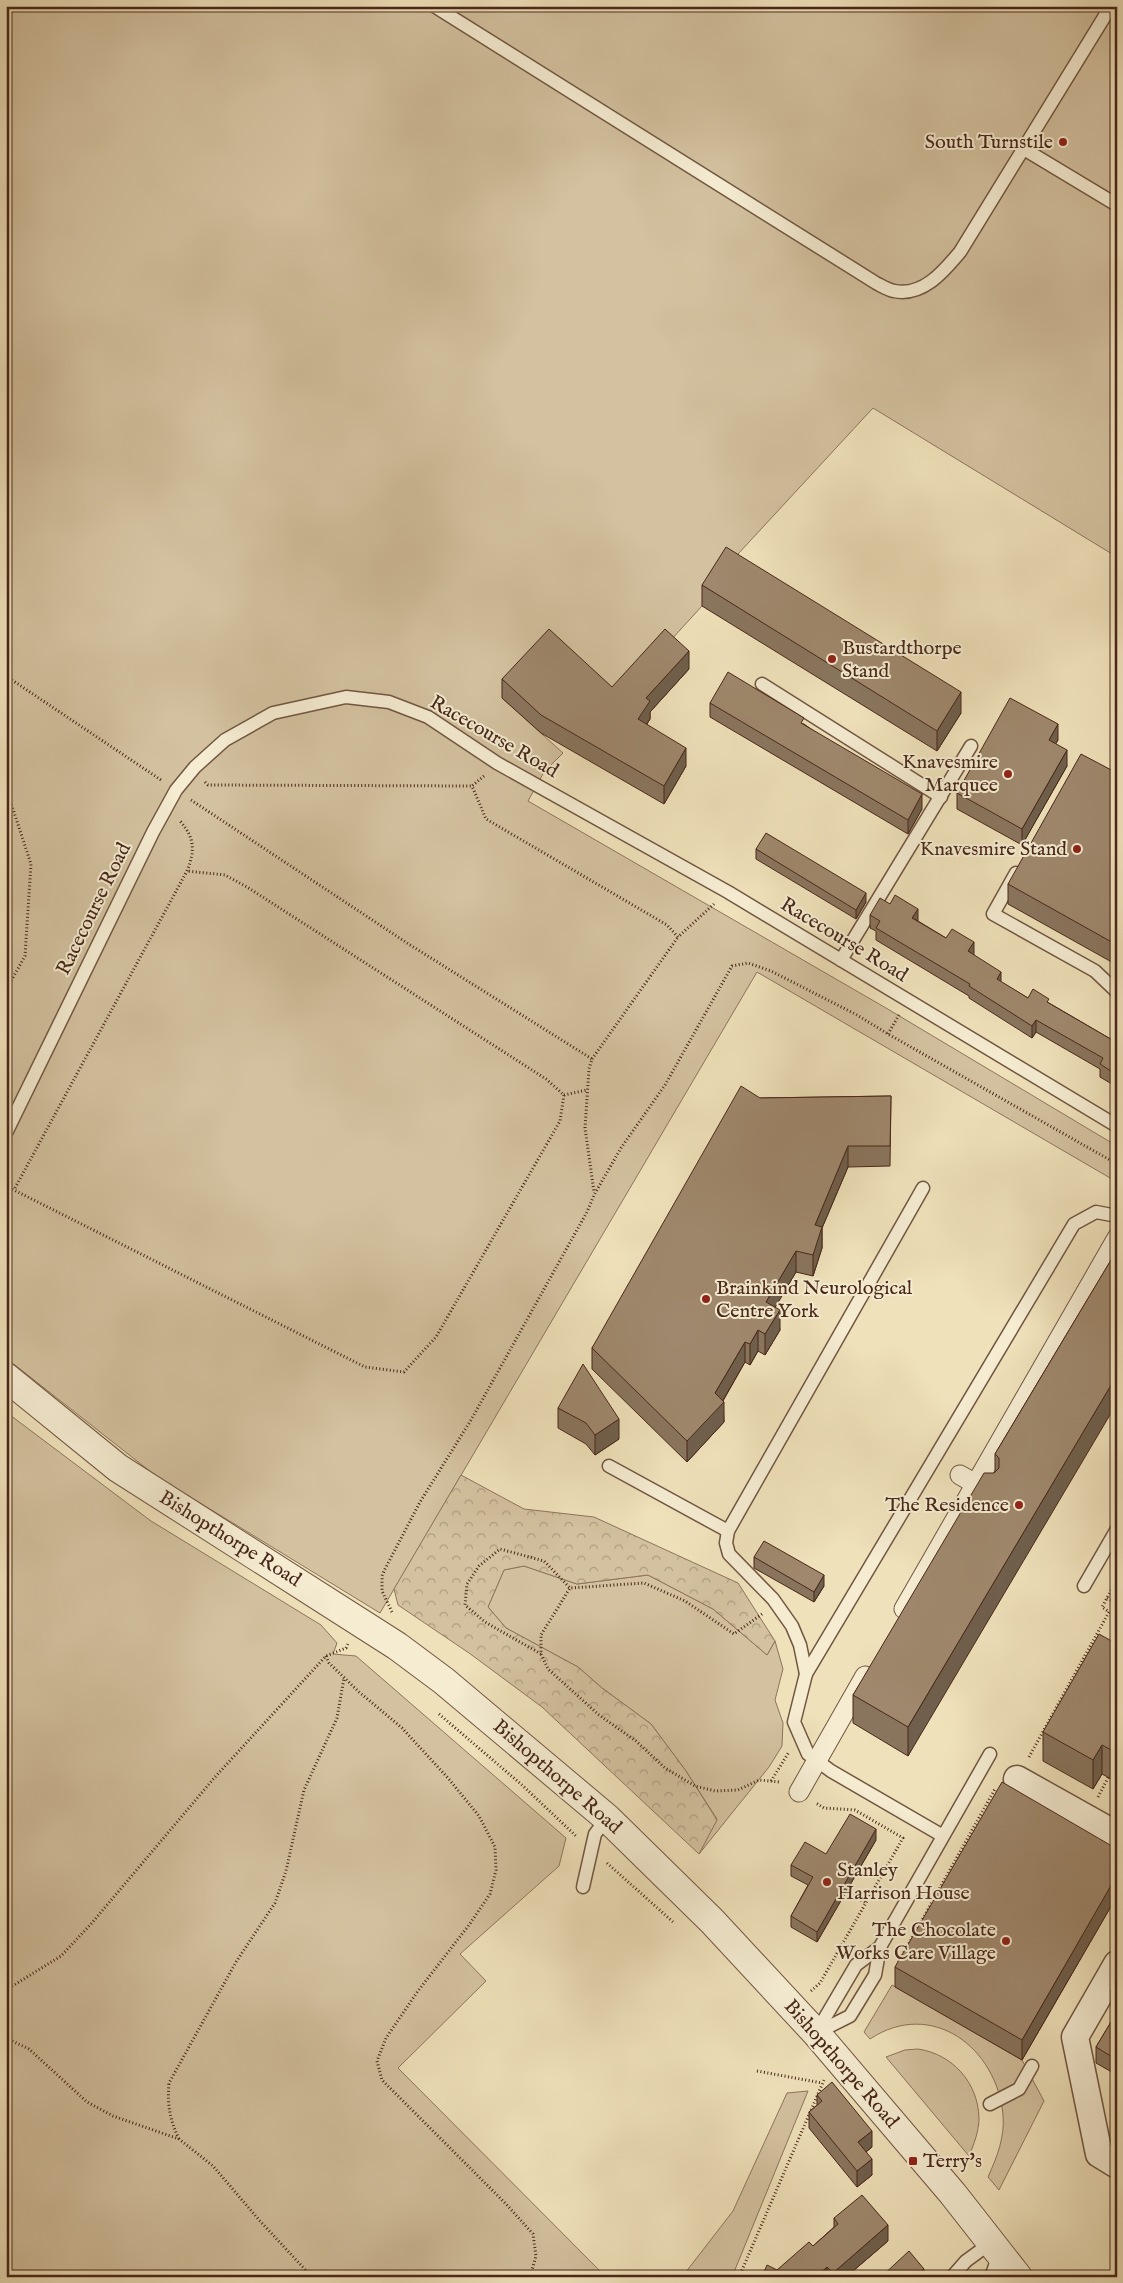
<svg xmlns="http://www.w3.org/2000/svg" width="1123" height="2283" viewBox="0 0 1123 2283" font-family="'IM FELL English',serif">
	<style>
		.green { fill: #d3c19f; stroke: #8e745c }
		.forest { fill: url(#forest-crowns); stroke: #8e745c }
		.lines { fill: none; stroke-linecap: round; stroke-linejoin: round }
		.service-casing { stroke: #725641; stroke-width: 15 }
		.pedestrian-casing { stroke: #725641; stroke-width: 21 }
		.minor-casing { stroke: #725641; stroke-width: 29 }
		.tertiary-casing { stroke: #725641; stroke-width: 30 }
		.path { stroke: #482719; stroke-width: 3; stroke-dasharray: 1 2.5; stroke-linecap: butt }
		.service { stroke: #f5ecd2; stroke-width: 12 }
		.pedestrian { stroke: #f5ecd2; stroke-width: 19 }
		.minor { stroke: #f5ecd2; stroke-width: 26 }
		.tertiary { stroke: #f5ecd2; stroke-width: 28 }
		.wall { fill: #89755e; stroke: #482719 }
		.shaded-wall { fill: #6f5f4c; stroke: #482719 }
		.building { fill: #9f886d; stroke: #482719 }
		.poi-dot { fill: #8f2418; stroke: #f5ecd2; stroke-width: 2 }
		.labels { text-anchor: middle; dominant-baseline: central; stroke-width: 4; stroke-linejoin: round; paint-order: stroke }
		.poi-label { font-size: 20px; fill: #482719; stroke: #f5ecd2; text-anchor: end }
		.street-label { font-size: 20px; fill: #482719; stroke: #f5ecd2 }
	</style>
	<defs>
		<pattern id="forest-crowns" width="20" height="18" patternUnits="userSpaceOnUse" patternTransform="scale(1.25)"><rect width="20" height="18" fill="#d3c19f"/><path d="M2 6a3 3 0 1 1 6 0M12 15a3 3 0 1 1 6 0" fill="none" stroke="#ad9d81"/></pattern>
	</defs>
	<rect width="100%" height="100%" fill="#efe1ba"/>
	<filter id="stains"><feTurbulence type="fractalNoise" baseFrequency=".004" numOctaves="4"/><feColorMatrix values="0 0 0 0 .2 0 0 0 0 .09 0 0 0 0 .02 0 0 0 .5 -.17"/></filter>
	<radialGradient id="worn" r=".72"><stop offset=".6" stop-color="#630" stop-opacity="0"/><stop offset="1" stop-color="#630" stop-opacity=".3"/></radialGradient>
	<!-- green -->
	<g class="green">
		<polygon points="6,6 1117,6 1117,557 873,408 726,567 702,606 596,722 502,698 563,753 544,772 528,801 886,1008 1117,1146 1117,1182 757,972 380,1613 156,1476 6,1358"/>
		<polygon points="6,1412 151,1521 321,1625 337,1643 333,1654 356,1656 566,1838 559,1866 460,1954 486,1981 398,2068 606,2277 6,2277"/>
		<polygon points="524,1566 577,1584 648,1575 713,1609 767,1655 775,1641 783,1669 775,1700 783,1723 782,1746 769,1767 699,1854 717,1819 686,1771 651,1724 602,1688 578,1667 506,1628 488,1607 504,1570"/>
		<path d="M892 1985 1022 2060 1044 2101 999 2190 988 2177C997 2157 1005 2137 1003 2115 997 2048 932 1998 870 2039L864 2032Z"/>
		<path d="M918 2049C952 2054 978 2082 979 2118 979 2131 974 2144 969 2156L886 2057 905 2050Z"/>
		<polygon points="808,2091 732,2277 682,2277 733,2211 787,2093"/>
	</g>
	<!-- forest -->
	<polygon class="forest" points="461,1475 524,1509 594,1517 738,1583 775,1641 767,1655 713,1609 648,1575 577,1584 524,1566 504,1570 488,1607 506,1628 578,1667 602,1688 651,1724 686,1771 717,1820 699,1854 542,1707 469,1653 398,1605 394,1589"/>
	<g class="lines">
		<!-- service casing -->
		<g class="service-casing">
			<g id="service">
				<path d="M434 6 876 283C882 286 888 290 894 291 923 297 944 271 960 252L1111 6"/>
				<polyline points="1024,149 1117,205"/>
				<polyline points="762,684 941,797"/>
				<polyline points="1016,873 993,914 1095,971 1117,992"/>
				<polyline points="841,960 971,746"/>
				<polyline points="6,1133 153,832 176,790 195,767 225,740 273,713 346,697 389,702 428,717 497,763 728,892 1117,1126"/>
				<polyline points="923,1188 728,1531 726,1543 729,1554 773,1599 792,1626 800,1645 806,1674 794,1722 808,1754 831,1771 943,1836"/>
				<polyline points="609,1466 728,1531"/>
				<polyline points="1084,1586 1117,1529"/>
				<polyline points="806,1674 1074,1224 1096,1212 1117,1216"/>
				<polyline points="583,1887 595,1834 607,1818"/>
				<polyline points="816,2033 850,2016 875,1975 880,1947 990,1754"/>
				<polyline points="816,2033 856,1965 880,1947"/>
				<polyline points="990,2104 1019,2089 1032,2066"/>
				<polyline points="952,2277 966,2261 992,2242"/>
				<polyline points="991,2277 1000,2252"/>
			</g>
		</g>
		<!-- pedestrian casing -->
		<g class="pedestrian-casing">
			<g id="pedestrian">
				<polyline points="960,1475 986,1490"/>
				<polyline points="904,1609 1117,1238"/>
				<polyline points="799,1792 865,1676"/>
			</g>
		</g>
		<!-- minor casing -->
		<g class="minor-casing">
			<g id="minor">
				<polyline points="1017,1779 1117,1835"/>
				<polyline points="1117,1964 1075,2037 1099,2154 1117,2165"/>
			</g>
		</g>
		<!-- tertiary casing -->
		<g class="tertiary-casing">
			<polyline id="tertiary" points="6,1377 118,1468 397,1646 444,1681 607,1818 712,1921 816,2033 953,2194 1018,2277"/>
		</g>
		<!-- path -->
		<g class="path">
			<polyline points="6,676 161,780"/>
			<polyline points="484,776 472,786 486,819 667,925 678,937 714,904"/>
			<polyline points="205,782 208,785 472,786"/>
			<polyline points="6,788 31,864 25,956 6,990"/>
			<polyline points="191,800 407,943 592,1059 589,1069 585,1128 594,1192"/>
			<polyline points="888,1034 899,1015"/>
			<polyline points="592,1059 678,937"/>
			<polyline points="564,1095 587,1090"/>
			<polyline points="6,1186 365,1367 404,1372 436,1337 560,1121 564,1095 546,1079 247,887 225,875 187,871"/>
			<path d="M15 1188 187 871C195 851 195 838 180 821"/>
			<polyline points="1107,1598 1117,1603"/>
			<polyline points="392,1612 382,1591 382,1576 385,1569 420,1502 471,1420 587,1212 594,1195 621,1148 665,1085 732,966 748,963 771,971 857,1015 888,1034 1117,1164"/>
			<polyline points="762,1614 734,1634 685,1601 644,1583 570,1588 541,1635 541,1654 548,1669 599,1715 636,1741 665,1768 695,1786 715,1791 738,1790 759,1780 780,1782"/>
			<polyline points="541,1654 485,1622 465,1605 467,1584 479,1566 500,1549 544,1561 570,1588"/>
			<polyline points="326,1656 329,1663 359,1692 402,1728 448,1778 479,1816 495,1847 496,1870 490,1894 469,1925 418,1991 386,2038 377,2061 382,2080 506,2204 533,2234 536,2256 530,2277"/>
			<polyline points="439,1714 522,1785 576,1836"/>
			<polyline points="1029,1757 1109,1612 1102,1607 1112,1589 1117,1592"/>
			<polyline points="771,1781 789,1752"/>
			<polyline points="1098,1797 1110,1774"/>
			<polyline points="607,1863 673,1922"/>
			<polyline points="846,1891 866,1903"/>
			<polyline points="897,1965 995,1789"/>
			<polyline points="6,1990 61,1956 91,1924 215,1777 326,1656 346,1648 348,1644"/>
			<polyline points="811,1991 820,1983 903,1838 855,1810 824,1808 816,1803"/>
			<polyline points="6,2038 29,2049 87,2102 113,2116 179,2139 213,2166 260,2221 312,2277"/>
			<polyline points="757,2071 822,2083"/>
			<path d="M179 2139C170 2120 167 2105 169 2083L236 1962 275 1903 286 1871 304 1790 337 1718 344 1678"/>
			<polyline points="739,2277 824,2080"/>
		</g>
		<!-- service -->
		<use href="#service" class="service"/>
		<!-- pedestrian -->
		<use href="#pedestrian" class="pedestrian"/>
		<!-- minor -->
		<use href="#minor" class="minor"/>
		<!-- tertiary -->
		<use href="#tertiary" class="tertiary"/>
	</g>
	<!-- wall -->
	<g class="wall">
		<polygon points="702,585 961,713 937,751 702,606"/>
		<polygon points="689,669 650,712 650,719 647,724 686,766 664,804 541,733 502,698 502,679 612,687"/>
		<polygon points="710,703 804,724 922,809 908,834 710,717"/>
		<polygon points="1058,740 1055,744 1067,766 1022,845 957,809 957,793"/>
		<polygon points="1117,773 1117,965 1008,904 1008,884"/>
		<polygon points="756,849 866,902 856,919 756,859"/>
		<polygon points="890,904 974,955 1001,982 1028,998 1049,1003 1114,1041 1117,1037 1117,1087 1100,1077 1100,1069 1036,1032 1032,1038 969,998 969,996 876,940 876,931 870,928 870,915"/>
		<polygon points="891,1096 890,1166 848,1167 822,1228 822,1248 813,1276 796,1272 775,1307 780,1330 765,1355 758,1351 750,1365 745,1362 723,1401 724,1422 687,1462 592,1369 592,1348 760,1098"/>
		<polygon points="1117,1250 908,1756 853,1723 853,1695 995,1472 995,1454"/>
		<polygon points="558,1408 619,1439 595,1455 586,1444 558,1428"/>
		<polygon points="754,1557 824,1586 814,1602 754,1568"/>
		<polygon points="1117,1609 1117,1629 1115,1628 1115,1612"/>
		<polygon points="1117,1644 1117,1782 1102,1774 1093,1789 1043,1761 1043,1732"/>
		<polygon points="876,1840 817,1942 791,1927 791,1916 808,1885 791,1876 791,1865"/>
		<polygon points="1117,1849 1117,1896 1022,2060 895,1987 895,1967"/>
		<polygon points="1117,1981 1117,2009 1111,2006 1111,1990"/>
		<polygon points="1117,2012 1117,2075 1096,2063 1096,2047"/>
		<polygon points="817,2095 872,2147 866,2152 872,2175 857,2187 809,2128 809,2112 817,2105"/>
		<polygon points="1117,2124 1117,2145 1115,2144 1115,2128"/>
		<polygon points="834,2218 888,2241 846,2277 762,2277 777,2270 813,2246 834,2227"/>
	</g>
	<!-- shaded-wall -->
	<g class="shaded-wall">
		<polygon points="689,651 689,669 650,712 650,719 638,737 638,719 646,698"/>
		<polygon points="961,692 961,713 937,751 937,731"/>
		<polygon points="1058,724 1058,740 1049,756 1049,740"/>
		<polygon points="686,748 686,766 664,804 664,786"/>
		<polygon points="1067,750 1067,766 1022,845 1022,829"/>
		<polygon points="922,794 922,809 908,834 908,820"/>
		<polygon points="866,893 866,902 856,919 856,910"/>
		<polygon points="918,909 918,921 912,918"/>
		<polygon points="974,942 974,955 968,951"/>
		<polygon points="1001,972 1001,985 997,979"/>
		<polygon points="1036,1020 1036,1032 1032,1038 1032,1026"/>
		<polygon points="848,1146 848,1167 822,1228 822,1248 813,1276 813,1255 815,1225"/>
		<polygon points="796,1251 796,1272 766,1323 766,1302"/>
		<polygon points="780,1310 780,1330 765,1355 765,1334"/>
		<polygon points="758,1330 758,1351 750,1365 750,1344"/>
		<polygon points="745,1342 745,1362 719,1407 724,1402 724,1422 687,1462 687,1441"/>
		<polygon points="1117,1375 1117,1403 908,1756 908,1727"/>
		<polygon points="619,1419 619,1439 595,1455 595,1435"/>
		<polygon points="824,1575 824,1586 814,1602 814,1592"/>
		<polygon points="1102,1745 1102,1774 1093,1789 1093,1760"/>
		<polygon points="876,1829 876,1840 817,1942 817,1932"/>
		<polygon points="1117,1875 1117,1896 1022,2060 1022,2040"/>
		<polygon points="872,2131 872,2147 858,2158 858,2142"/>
		<polygon points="872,2159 872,2175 857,2187 857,2171"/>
		<polygon points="888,2225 888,2241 846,2277 833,2277 833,2273"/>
		<polygon points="827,2267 827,2277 816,2277"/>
		<polygon points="924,2269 924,2277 914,2277"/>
	</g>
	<!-- building -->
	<g class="building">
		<polygon points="726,547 961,692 937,731 702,585"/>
		<polygon points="549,629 612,687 665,629 689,651 646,698 650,701 638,719 686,748 664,786 541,715 502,679"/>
		<polygon points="728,672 804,718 801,723 922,794 908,820 710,703"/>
		<polygon points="1010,698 1058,724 1049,740 1067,750 1022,829 957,793"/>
		<polygon points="1081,754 1117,773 1117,945 1008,884"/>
		<polygon points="766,833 866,893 856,910 756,849"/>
		<polygon points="895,895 918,909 912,918 946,938 952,929 974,942 968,951 1001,972 997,979 1028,998 1033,989 1049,999 1047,1002 1114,1041 1117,1037 1117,1075 1100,1064 1103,1058 1036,1020 1032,1026 969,986 970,984 876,928 880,921 870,915 880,898 890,904"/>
		<polygon points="741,1086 760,1098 891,1096 890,1146 848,1146 815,1225 822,1227 813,1255 796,1251 766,1302 780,1310 765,1334 758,1330 750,1344 745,1342 715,1393 724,1402 687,1441 592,1348"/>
		<polygon points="1117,1250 1117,1375 908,1727 853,1695 984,1473 994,1473 999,1468 999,1458 995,1454"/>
		<polygon points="583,1364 619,1419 595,1435 586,1423 558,1408"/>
		<polygon points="764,1541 824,1575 814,1592 754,1557"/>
		<polygon points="1099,1634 1117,1644 1117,1753 1102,1745 1093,1760 1043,1732"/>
		<polygon points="1002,1782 1117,1849 1117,1875 1022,2040 895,1967"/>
		<polygon points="850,1814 876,1829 817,1932 791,1916 813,1877 791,1865 805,1842 826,1854"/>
		<polygon points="1117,1981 1117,1993 1111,1990"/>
		<polygon points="1117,2012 1117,2060 1096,2047"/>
		<polygon points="832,2082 872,2131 858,2142 872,2159 857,2171 809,2112 822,2101 817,2095"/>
		<polygon points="862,2195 888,2225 833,2273 827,2267 816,2277 762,2277 767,2265 777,2270 809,2242 813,2246 838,2224 834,2218"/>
		<polygon points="909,2251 924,2269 914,2277 881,2277"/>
	</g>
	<!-- markers -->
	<g class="poi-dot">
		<circle cx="1063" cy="142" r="5"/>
		<circle cx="832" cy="659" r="5"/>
		<circle cx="1008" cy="774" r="5"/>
		<circle cx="1077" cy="849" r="5"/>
		<circle cx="706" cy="1299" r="5"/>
		<circle cx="1019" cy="1505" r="5"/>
		<circle cx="827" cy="1882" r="5"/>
		<circle cx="1006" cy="1941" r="5"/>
		<rect x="908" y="2156" width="10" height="10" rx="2.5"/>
	</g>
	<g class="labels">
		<!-- poi labels -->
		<g class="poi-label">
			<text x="1053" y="142">South Turnstile</text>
			<text x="842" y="648" text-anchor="start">Bustardthorpe<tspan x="842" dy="23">Stand</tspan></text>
			<text x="998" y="762">Knavesmire<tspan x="998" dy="23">Marquee</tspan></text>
			<text x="1067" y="849">Knavesmire Stand</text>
			<text x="716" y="1288" text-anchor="start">Brainkind Neurological<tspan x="716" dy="23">Centre York</tspan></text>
			<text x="1009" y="1505">The Residence</text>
			<text x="837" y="1870" text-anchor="start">Stanley<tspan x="837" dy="23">Harrison House</tspan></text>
			<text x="996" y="1930">The Chocolate<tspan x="996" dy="23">Works Care Village</tspan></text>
			<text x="923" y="2161" text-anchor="start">Terry's</text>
		</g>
		<!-- street labels -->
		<g class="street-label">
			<text transform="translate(494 737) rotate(30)">Racecourse Road</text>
			<text transform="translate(94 909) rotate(-64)">Racecourse Road</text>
			<text transform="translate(844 940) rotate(31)">Racecourse Road</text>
			<text transform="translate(230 1539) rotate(32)">Bishopthorpe Road</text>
			<text transform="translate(557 1777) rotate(41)">Bishopthorpe Road</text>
			<text transform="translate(841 2064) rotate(49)">Bishopthorpe Road</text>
		</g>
	</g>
	<!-- margin -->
	<rect width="1123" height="2283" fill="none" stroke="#efe1ba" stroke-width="25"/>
	<rect x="8" y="8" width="1108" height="2268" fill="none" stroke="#482719" stroke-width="2.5"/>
	<rect x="12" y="12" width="1098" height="2258" fill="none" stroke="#482719"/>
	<rect width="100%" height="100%" filter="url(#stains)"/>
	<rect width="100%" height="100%" fill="url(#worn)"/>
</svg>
